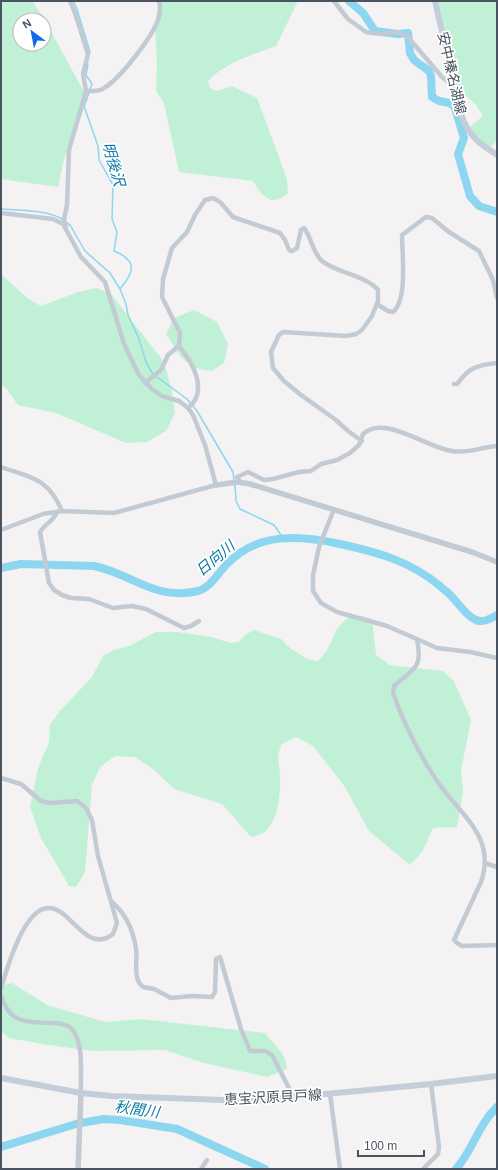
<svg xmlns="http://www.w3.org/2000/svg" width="498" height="1170" viewBox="0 0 498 1170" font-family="Arial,'Noto Sans JP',sans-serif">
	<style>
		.green { fill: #c0f1d6; fill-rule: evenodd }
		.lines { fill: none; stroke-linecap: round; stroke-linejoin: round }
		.stream { stroke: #8cd6f0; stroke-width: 1.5 }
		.river { stroke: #8cd6f0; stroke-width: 8 }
		.minor { stroke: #c2cbd3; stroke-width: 4.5 }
		.tertiary { stroke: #c2cbd3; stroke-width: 5.5 }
		.secondary { stroke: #c4ceda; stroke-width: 6 }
		.labels { text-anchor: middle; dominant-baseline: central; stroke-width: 3.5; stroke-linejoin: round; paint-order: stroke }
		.street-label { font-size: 14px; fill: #495460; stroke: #fff }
		.water-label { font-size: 15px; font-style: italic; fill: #097ba4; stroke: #fff }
	</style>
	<rect width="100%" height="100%" fill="#f4f2f2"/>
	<!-- green -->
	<g class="green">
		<path d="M1 1H32L42 15 88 99 64 159 58 187 1 179ZM20 20H44V44H20Z"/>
		<path d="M160 1H298L276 46C252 55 226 62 208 81L210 88 216 91 232 86 257 98 287 179 288 193C271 208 262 196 253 181L179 172 164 103 156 91 157 65 155 25Z"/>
		<polygon points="438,1 497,1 497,141 491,147 480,142 470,127 483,116 476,105 457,87"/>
		<polygon points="1,274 27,298 41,306 78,292 96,288 111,294 164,362 172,391 175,413 166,431 147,442 126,443 56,413 18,405 6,388 1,385"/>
		<polygon points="194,310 217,322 228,344 224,363 212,371 194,368 181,357 166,334 174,318"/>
		<path d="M362 616 372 619 376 655 390 665 443 671 454 681 471 720 461 771 463 792 457 827 433 828 422 852 410 865 369 831 345 787 313 746 296 737 282 744C276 757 279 760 280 774 281 791 279 822 263 833 260 835 255 836 251 837L222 804 174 789 153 769 135 757 115 756 100 767 92 785 85 872 76 887 69 886 41 838 30 807 38 768 49 742 50 725 59 712 92 677 103 656 114 650 129 646 156 632H177L212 637 230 643 239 642 245 635 254 630 281 639 290 648 307 659 318 661 326 652 338 627 348 618Z"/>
		<path d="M12 983 47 1005 105 1022 141 1019 265 1033C274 1045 287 1054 287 1069L267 1077 204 1063 165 1050 93 1051 42 1044 9 1038 1 1031V986Z"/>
	</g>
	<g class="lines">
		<!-- stream -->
		<g class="stream">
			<polyline points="73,1 77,9 90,52"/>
			<polyline points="88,64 86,75 92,84 90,89"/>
			<path d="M89 93 84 106 98 146 99 160 113 185 112 219 117 232 114 251C119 253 125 256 128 260 137 268 126 282 120 289"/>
			<path d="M1 209C17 210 51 210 63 220"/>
			<polyline points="66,222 70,225 85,251 110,273 120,289 126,304 128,315 139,339 146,362 153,374 187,399 197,411 233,472 234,481"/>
			<polyline points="235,484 236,501 240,509 274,525 283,538"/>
		</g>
		<!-- river -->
		<g class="river">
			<polyline points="349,1 363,13 375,31 398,34 408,33 410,53 414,60 429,71 431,76 432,97 439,101 450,103 455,108 464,138 458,154 470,196 479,206 497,212"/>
			<path d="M1 568 21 564 94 566C133 574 154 601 198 591 210 588 218 573 227 564 258 532 300 535 340 544 377 552 410 561 440 586 444 590 449 593 453 598 460 605 465 614 474 619 482 624 490 619 497 615"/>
			<polyline points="1,1147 76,1124 103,1119 120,1120 177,1129 265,1169"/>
			<path d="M456 1169C473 1150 478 1125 497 1107"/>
		</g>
		<!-- minor -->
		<g class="minor">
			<polyline points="334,1 348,19 366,32 381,34 397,32 407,36 442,77 455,87"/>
			<path d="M86 91C92 91 99 92 104 88 120 79 152 37 158 20 160 13 161 7 159 1"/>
			<polyline points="1,213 53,219 63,224 81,257 105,282 124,344 139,375 152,389 162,396 179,401 188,408 193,415 205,445 216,485 114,513 62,511 43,514 1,530"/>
			<polyline points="66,226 64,219 67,205 69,150 86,91 83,74 88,54 75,13 70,1"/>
			<path d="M377 304 388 311 393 312C408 299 402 254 402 235L426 217 432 218 449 232 479 251 493 280 497 298"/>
			<polyline points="145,383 161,370 168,355 179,346"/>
			<path d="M454 384H457C469 368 476 365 497 363"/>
			<path d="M188 408C209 391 193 363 179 346L180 333 162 297 163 279 172 248 187 232 195 215 205 200 213 198 220 202 233 217 280 233 285 240 289 250 292 251 297 248 301 230 304 228C312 238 312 252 322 261 337 273 367 276 378 290V301L372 316 362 330 356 334 346 336 283 332 279 335 271 352 273 368 284 381 301 395 336 420 348 431 362 441"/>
			<path d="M1 467C32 478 48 478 62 511"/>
			<path d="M240 482 237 477 248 472 264 480 273 479 299 472 311 471 321 464 337 460 350 453 359 445 363 434C384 414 427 448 452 451 468 454 481 447 497 446"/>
			<polyline points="334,509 319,547 313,575 313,591 321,603 337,612 387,626 437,648 470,652 497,658"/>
			<path d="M57 512C52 523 45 523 40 532L49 583 54 590 62 595 71 598 89 599 113 608 132 606 146 609 184 628 191 626 199 621"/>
			<path d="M417 639C423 669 414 668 394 686L393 693C404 724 419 754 437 781 459 814 497 836 481 882L454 940 457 943 462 946 497 945"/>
			<path d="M1 778 21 784 41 801 49 803 77 801 86 808 92 820 98 856 117 923 113 934C86 955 71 908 49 908 24 907 7 969 1 988"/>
			<polyline points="485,863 497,867"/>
			<path d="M112 902C126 914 133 930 136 948 138 960 132 979 143 987L154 989 171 998 192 996 212 997 215 992 216 959 220 957 241 1029 250 1051H265L272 1055 294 1098"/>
			<path d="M1 995C13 1041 60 1010 74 1032 84 1048 80 1074 81 1093"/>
			<polyline points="330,1094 340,1169"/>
			<polyline points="201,1169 207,1160"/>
			<polyline points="423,1169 438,1154 439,1147 431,1084"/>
		</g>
		<!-- tertiary -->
		<g class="tertiary">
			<polyline points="216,485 238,482 250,484 472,552 497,562"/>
			<polyline points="78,1169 81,1093"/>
		</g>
		<!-- secondary -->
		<g class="secondary">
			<path d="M435 1 461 114C469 136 477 142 497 155"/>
			<polyline points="1,1078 81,1093 111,1096 251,1101 431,1084 497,1076"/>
		</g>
	</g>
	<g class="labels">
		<!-- street labels -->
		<g class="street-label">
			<text transform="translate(452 73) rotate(77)">安中榛名湖線</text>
			<text transform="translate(273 1097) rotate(-3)">恵宝沢原貝戸線</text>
		</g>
		<!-- water labels -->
		<g class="water-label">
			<text transform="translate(114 164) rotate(74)">明後沢</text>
			<text transform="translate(215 558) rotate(-40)">日向川</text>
			<text transform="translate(137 1109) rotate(8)">秋間川</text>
		</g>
	</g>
	<!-- border -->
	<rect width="498" height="1170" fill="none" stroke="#495460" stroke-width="4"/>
	<!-- north arrow -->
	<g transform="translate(32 32) rotate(328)"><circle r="19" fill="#ffffff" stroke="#b6bbbf"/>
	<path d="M0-3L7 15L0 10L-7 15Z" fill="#1468ec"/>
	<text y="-6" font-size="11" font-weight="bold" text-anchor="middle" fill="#495460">N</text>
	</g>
	<!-- scale -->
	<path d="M358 1150v6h66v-6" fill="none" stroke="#495460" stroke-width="2"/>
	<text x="364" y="1150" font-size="12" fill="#495460" stroke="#ffffff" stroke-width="3" paint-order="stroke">100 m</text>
</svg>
